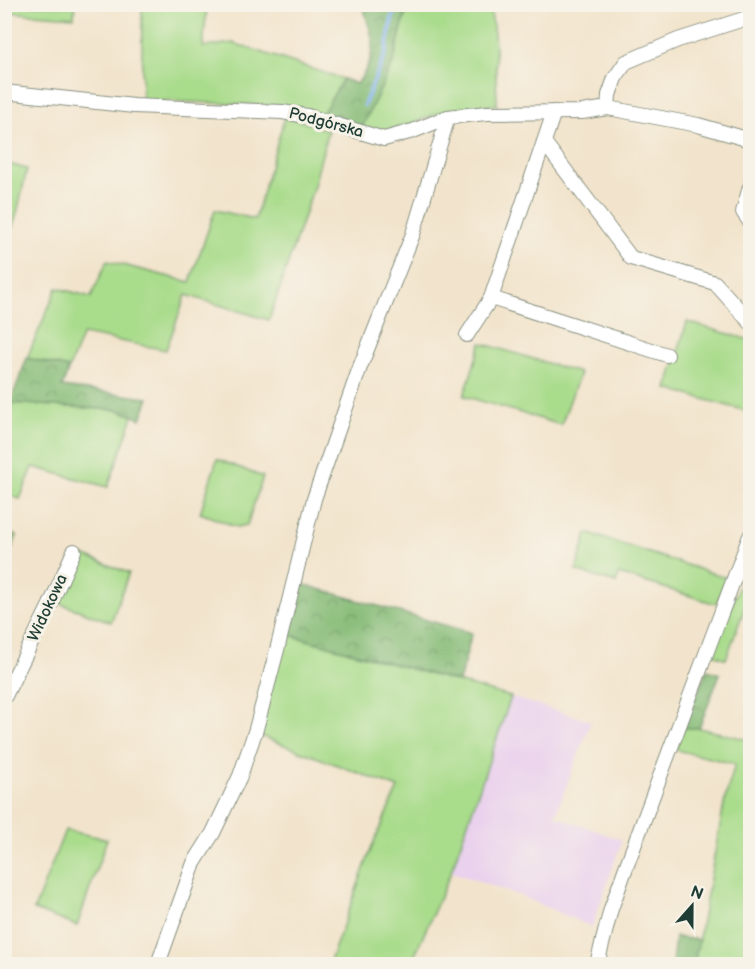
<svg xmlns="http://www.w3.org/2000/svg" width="755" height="969" viewBox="0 0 755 969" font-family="'Balsamiq Sans',sans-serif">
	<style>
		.built { fill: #ead1ed }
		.green { fill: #a9dc8b; stroke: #648c60; stroke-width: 1.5 }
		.forest { fill: url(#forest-crowns); stroke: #527c56; stroke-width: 1.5 }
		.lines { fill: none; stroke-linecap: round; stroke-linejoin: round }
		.stream { stroke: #87b6f2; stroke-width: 4 }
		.minor-casing { stroke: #889080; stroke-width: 16 }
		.minor { stroke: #fff; stroke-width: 14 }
		.labels { text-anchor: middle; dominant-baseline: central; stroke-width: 6; stroke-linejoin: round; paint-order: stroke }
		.street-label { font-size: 16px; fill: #1f3d34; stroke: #f7f3e8 }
	</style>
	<defs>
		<pattern id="forest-crowns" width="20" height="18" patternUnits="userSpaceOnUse" patternTransform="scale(1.5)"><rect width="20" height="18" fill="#86bc77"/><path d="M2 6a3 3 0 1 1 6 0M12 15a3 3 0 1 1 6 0" fill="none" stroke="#6d9a62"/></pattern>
	</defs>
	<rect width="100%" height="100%" fill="#f7f3e8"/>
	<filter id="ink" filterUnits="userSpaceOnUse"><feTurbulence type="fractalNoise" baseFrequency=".0167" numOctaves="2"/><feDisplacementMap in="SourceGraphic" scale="12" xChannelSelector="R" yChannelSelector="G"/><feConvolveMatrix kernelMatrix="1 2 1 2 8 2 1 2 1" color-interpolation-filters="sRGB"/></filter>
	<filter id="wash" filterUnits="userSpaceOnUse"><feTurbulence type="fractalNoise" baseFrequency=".008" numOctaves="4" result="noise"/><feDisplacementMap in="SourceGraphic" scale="24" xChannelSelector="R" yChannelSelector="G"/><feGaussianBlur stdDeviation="1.35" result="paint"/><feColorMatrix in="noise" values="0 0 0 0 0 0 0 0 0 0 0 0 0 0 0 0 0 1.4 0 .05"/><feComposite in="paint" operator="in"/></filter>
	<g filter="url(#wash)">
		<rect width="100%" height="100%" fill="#f2e4cc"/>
		<!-- built -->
		<polygon class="built" points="511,697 591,721 555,816 622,840 592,927 521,896 451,872"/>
		<!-- green -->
		<g class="green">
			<polygon points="4,5 75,5 74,17 5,12"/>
			<polygon points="142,5 207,5 203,47 233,43 343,79 325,115 288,106 142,100"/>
			<path d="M453 5H490L495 43 497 105C482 106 465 106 451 110 418 117 397 138 362 127L393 63 406 11Z"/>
			<polygon points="285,116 328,130 314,186 269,320 186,295 166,350 83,334 69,368 27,358 57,288 91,297 107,261 190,282 215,210 255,219"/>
			<polygon points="5,163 27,169 17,213 5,249"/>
			<polygon points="687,322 750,340 750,412 667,389"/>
			<polygon points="481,343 580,373 561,425 464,396"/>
			<polygon points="10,403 118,410 133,416 108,487 33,467 20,499 5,494 5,422"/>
			<polygon points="217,459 263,477 247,525 237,527 200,513"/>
			<polygon points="5,532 17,536 5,565 4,532"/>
			<polygon points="587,533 727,578 716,604 619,574 616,583 576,571"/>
			<polygon points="83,555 129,573 111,622 56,602 76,557"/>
			<polygon points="750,561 750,593 726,659 711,653"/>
			<polygon points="286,634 511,697 451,872 411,964 329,964 373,844 398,788 258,735"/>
			<polygon points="683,728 699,728 750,740 750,964 694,964 725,799 735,764 676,750"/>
			<polygon points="65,830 107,839 77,926 34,910"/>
		</g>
		<!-- forest -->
		<g class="forest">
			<path d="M364 5 453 6 406 11 393 63 362 127 322 114 343 79 357 84C370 66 376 51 370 29 367 21 364 13 364 5Z"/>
			<polygon points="27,358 69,368 62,387 149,398 141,419 118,410 10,403"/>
			<polygon points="298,583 472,633 459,682 286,634"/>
			<polygon points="707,670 720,674 699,728 683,728"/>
			<polygon points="675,937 699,940 694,964 672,964"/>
		</g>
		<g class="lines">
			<!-- stream -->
			<polyline class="stream" points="364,105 385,55 395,4"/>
		</g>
	</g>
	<g filter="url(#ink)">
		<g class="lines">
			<!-- minor casing -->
			<g class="minor-casing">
				<g id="minor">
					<polyline points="4,92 134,106 282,112 307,116 384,139 413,131 448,117 487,113 582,112 608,108 698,125 750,140"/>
					<polyline points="608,108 609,95 615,78 626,62 678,40 750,17"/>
					<polyline points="554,112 491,298 667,355"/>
					<polyline points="544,142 631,258 715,283 750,322"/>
					<polyline points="750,187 743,212 750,222"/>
					<polyline points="467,335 491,298"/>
					<polyline points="4,698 50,605 74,551"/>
					<polyline points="158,964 194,863 213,833 240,776 256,729 278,646 314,499 360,367 413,234 448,117"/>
					<polyline points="597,964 611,909 625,870 750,536"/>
				</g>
			</g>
			<!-- minor -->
			<use href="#minor" class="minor"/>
		</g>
	</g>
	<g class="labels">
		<!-- street labels -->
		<g class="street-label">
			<text transform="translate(326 123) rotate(15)">Podgórska</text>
			<text transform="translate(48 608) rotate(-65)">Widokowa</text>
		</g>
	</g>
	<!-- margin -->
	<rect width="755" height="969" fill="none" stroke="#f7f3e8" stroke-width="24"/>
	<!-- north arrow -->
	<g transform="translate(692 906) rotate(21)" stroke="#f7f3e8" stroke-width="4.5" paint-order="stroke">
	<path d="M0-4.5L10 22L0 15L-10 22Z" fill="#1f3d34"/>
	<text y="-9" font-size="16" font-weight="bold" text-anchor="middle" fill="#1f3d34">N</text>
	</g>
</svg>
